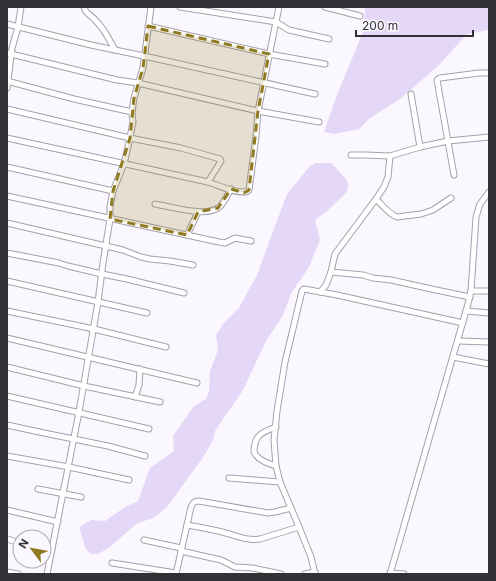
<svg xmlns="http://www.w3.org/2000/svg" width="496" height="581" viewBox="0 0 496 581" font-family="Inter,sans-serif">
	<style>
		.green { fill: #e4d7f7 }
		.lines { fill: none; stroke-linecap: round; stroke-linejoin: round }
		.minor-casing { stroke: #a5a0ab; stroke-width: 7 }
		.minor { stroke: #fff; stroke-width: 5 }
		.marked { fill: #907a20; fill-opacity: 0.2; stroke: #907a20; stroke-width: 3; stroke-dasharray: 8 5; stroke-linejoin: round }
	</style>
	<rect width="100%" height="100%" fill="#faf8fe"/>
	<!-- green -->
	<g class="green">
		<polygon points="363,7 489,7 489,30 467,34 438,66 400,99 370,118 359,129 334,134 324,132 337,95 363,32 365,9"/>
		<polygon points="316,163 331,163 346,179 348,185 347,192 326,212 315,220 320,240 309,267 292,292 282,317 266,341 243,390 215,431 214,438 204,456 167,507 155,517 136,524 110,547 98,554 91,554 86,549 79,527 91,520 105,521 125,507 138,501 150,468 174,451 173,436 194,406 206,399 209,392 210,371 218,350 216,335 224,323 239,308 257,275 287,194 310,166"/>
	</g>
	<g class="lines">
		<!-- minor casing -->
		<g class="minor-casing">
			<g id="minor">
				<path d="M84 7C85 14 92 15 96 21 104 28 110 41 115 50"/>
				<polyline points="180,7 276,22 289,30 329,39"/>
				<polyline points="325,7 360,16"/>
				<polyline points="7,24 91,45 144,56 315,94"/>
				<polyline points="148,26 269,54 325,64"/>
				<polyline points="7,53 117,80 138,83 258,111 319,122"/>
				<polyline points="7,81 74,99 132,112"/>
				<polyline points="7,88 12,48 18,27 21,7"/>
				<polyline points="411,94 420,147"/>
				<polyline points="7,109 130,138 181,148 220,159 221,161 208,182"/>
				<path d="M7 138 208 182C220 186 234 193 246 192L249 190 256 136 258 111 279 7"/>
				<polyline points="351,155 365,155 390,156 420,147 448,141 489,137"/>
				<polyline points="390,156 388,177 384,187 376,199 335,254 331,272 363,275 373,278 391,280 436,290 470,297"/>
				<polyline points="7,167 113,191"/>
				<polyline points="454,175 437,80 440,78 479,73 489,73"/>
				<polyline points="7,196 219,242 225,243 235,238 251,241"/>
				<path d="M376 199C383 206 389 214 397 217L421 214 433 210 451 198"/>
				<path d="M155 204C172 207 204 217 218 208 224 204 227 195 231 189"/>
				<polyline points="7,223 123,250 141,257 150,259 170,261 193,265"/>
				<polyline points="187,235 198,212"/>
				<polyline points="7,253 59,263 68,266 102,274 127,279 184,293"/>
				<polyline points="7,281 147,313"/>
				<polyline points="471,291 489,291"/>
				<polyline points="320,292 326,285 331,272"/>
				<polyline points="7,311 94,329 166,347"/>
				<polyline points="466,311 489,313"/>
				<polyline points="7,338 197,383"/>
				<polyline points="458,341 489,342"/>
				<polyline points="453,357 489,364"/>
				<polyline points="7,367 84,386 160,402"/>
				<polyline points="7,396 149,429"/>
				<polyline points="135,397 139,385 140,369"/>
				<polyline points="7,425 44,433 108,446 145,456"/>
				<polyline points="7,456 69,467 129,480"/>
				<path d="M276 466C267 463 258 460 254 452 254 435 262 432 276 427"/>
				<polyline points="229,478 280,482"/>
				<polyline points="38,489 81,497"/>
				<polyline points="7,510 58,522"/>
				<path d="M187 525C199 527 210 529 222 532 235 535 246 541 260 539L299 527"/>
				<polyline points="7,539 20,543"/>
				<polyline points="144,540 181,548"/>
				<polyline points="44,548 52,550"/>
				<polyline points="181,551 221,560 235,567 253,568 281,574"/>
				<polyline points="112,563 176,573"/>
				<polyline points="7,572 18,574"/>
				<polyline points="390,573 404,574"/>
				<polyline points="47,574 79,412 98,302 103,263 110,219 110,207 113,191 124,164 130,138 133,122 132,112 134,98 143,68 151,7"/>
				<path d="M176 574 191 507C193 503 194 501 199 501L268 513 275 512 291 508"/>
				<polyline points="305,574 315,572"/>
				<polyline points="315,574 311,557 299,527 280,482 276,466 274,440 277,411 285,362 302,291 304,289 337,295 463,323"/>
				<polyline points="390,574 468,304 471,291 476,217 480,204 489,192"/>
			</g>
		</g>
		<!-- minor -->
		<use href="#minor" class="minor"/>
	</g>
	<!-- marked area -->
	<path class="marked" d="M148 26 269 54 258 111 249 190 244 193 231 189 218 208 198 212 187 235 110 219 113 191 130 138 134 98 143 68Z"/>
	<!-- border -->
	<rect width="496" height="581" fill="none" stroke="#333136" stroke-width="16"/>
	<!-- north arrow -->
	<g transform="translate(32 549) rotate(302)"><circle r="19" fill="#faf8fe" stroke="#aaa8ae"/>
	<path d="M0-3L7 15L0 10L-7 15Z" fill="#907a20"/>
	<text y="-6" font-size="11" font-weight="bold" text-anchor="middle" fill="#333136">N</text>
	</g>
	<!-- scale -->
	<path d="M356 30v6h117v-6" fill="none" stroke="#333136" stroke-width="2"/>
	<text x="362" y="30" font-size="12" fill="#333136" stroke="#faf8fe" stroke-width="3" paint-order="stroke">200 m</text>
</svg>
